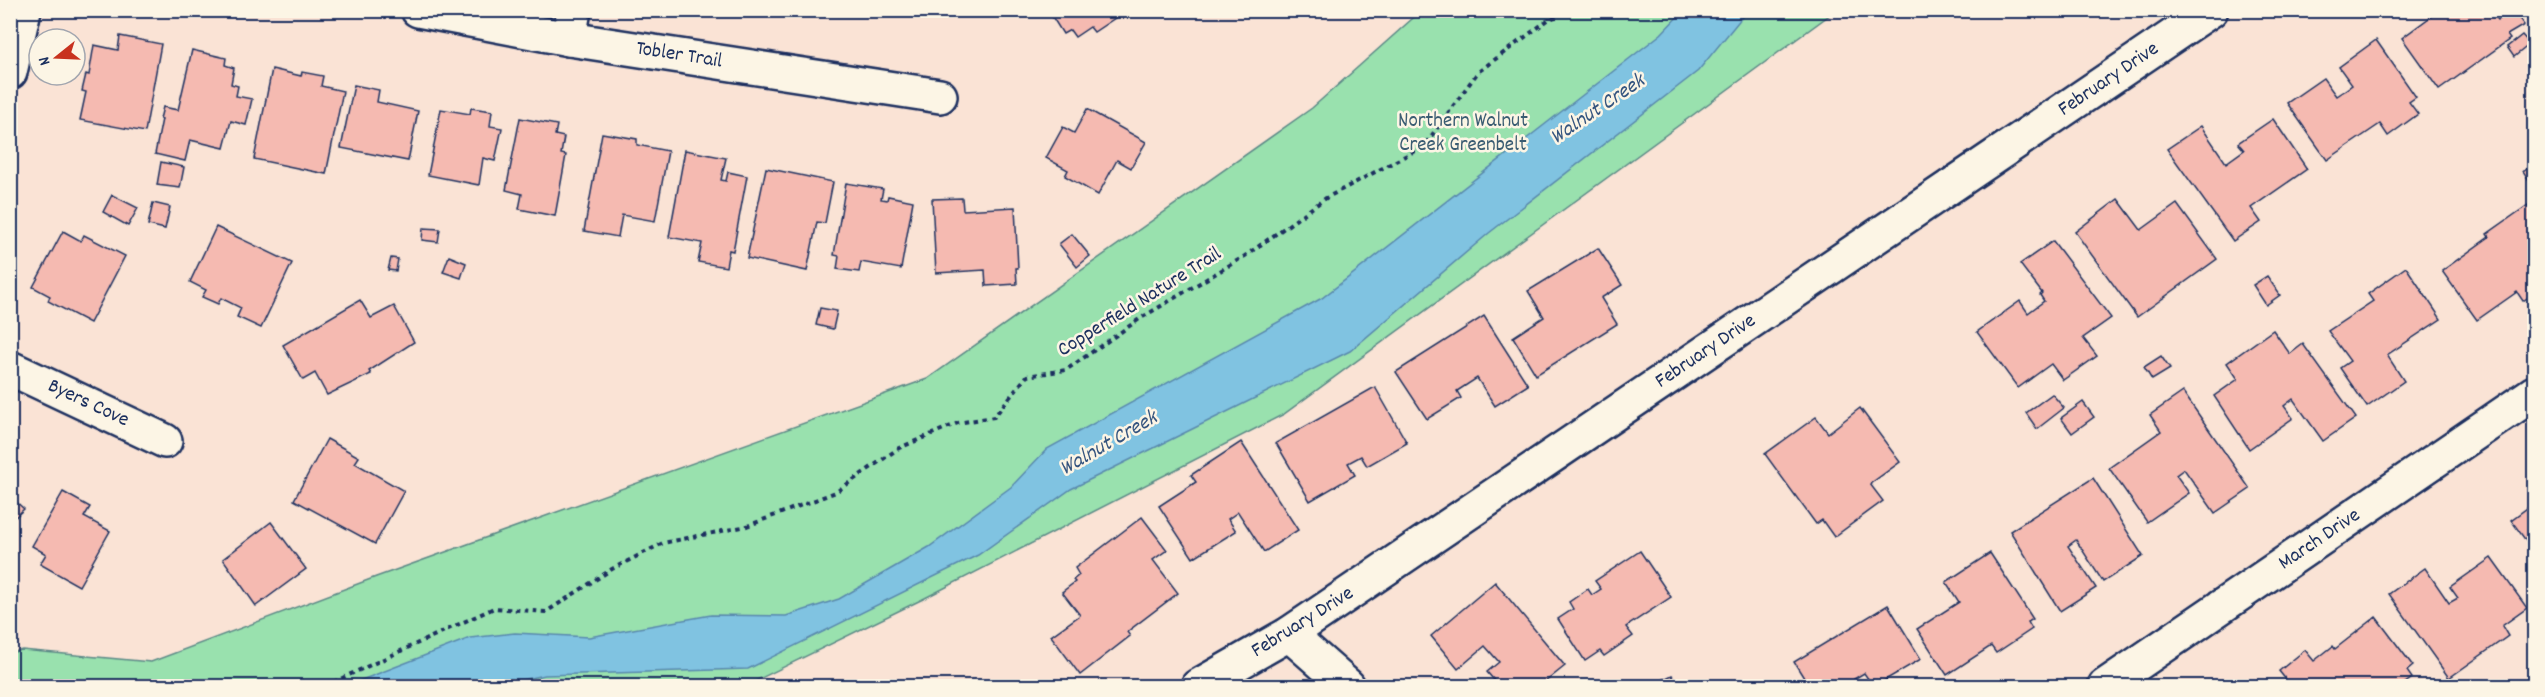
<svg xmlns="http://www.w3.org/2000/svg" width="2545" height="697" viewBox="0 0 2545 697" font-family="Dekko,sans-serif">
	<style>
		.green { fill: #99e1ae; stroke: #5a8886; stroke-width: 1.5 }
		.water { fill: #80c3e1; stroke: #5888ad; stroke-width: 1.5 }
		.building { fill: #f5bab1; stroke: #1b2f5e; stroke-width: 1.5 }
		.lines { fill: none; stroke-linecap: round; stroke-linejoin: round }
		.street-casing { stroke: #1b2f5e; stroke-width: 38 }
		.path { stroke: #1b2f5e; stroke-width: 4; stroke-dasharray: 4.5 4.5; stroke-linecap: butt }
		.street { stroke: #fcf5e5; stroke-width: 33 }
		.labels { text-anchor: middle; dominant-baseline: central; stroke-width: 5; stroke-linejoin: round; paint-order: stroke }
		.street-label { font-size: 21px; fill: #1b2f5e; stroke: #fcf5e5 }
		.park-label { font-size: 21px; fill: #3a5c72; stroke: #fcf5e5 }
		.water-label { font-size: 22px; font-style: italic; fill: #34547f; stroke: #fcf5e5 }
	</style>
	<rect width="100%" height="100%" fill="#fae3d5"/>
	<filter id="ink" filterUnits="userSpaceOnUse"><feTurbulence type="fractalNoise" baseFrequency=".0167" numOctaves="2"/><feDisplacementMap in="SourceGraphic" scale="12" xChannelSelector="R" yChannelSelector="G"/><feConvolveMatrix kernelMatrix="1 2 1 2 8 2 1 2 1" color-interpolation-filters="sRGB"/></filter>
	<g filter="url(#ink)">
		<!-- green -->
		<polygon class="green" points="1421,11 1835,11 1284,414 923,599 753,682 735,686 11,686 10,653 22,650 151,662 376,577 927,379 1312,108"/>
		<!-- water -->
		<polygon class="water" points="1684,10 1747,11 1698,71 1489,233 1350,351 1071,489 978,555 748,669 545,675 493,686 346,686 470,638 515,633 589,637 711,615 786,616 839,599 929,547 1011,487 1047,449 1322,298 1661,34"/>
		<!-- building -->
		<g class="building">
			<polygon points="1048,10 1127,10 1094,32 1090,27 1075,37 1070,30 1063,34"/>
			<polygon points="2430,10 2491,10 2498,20 2513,10 2524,25 2507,35 2510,39 2439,90 2402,38 2433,15"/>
			<polygon points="2522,35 2530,44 2514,57 2507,47"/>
			<polygon points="120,36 161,44 145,132 80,120 86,92 82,91 86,74 89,75 94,45 118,50"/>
			<polygon points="2376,40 2416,97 2409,102 2418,114 2388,136 2380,124 2327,160 2287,103 2323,78 2336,96 2342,92 2352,85 2339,67"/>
			<polygon points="192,50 226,58 225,65 234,68 231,84 238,86 236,96 252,99 246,125 231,121 224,148 190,140 185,161 155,154 162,119 160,119 163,107 178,110"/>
			<polygon points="272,69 301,76 302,72 323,76 321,86 343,91 326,174 254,159"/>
			<polygon points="354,85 379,90 377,102 418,111 408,161 341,148"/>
			<polygon points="471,108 492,111 490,126 502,128 495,161 483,158 479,185 428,175 441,109 470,114"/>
			<polygon points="1087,109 1146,142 1131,168 1117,160 1098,195 1065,176 1068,170 1046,158 1063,127 1074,133"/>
			<polygon points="520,118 557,125 555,135 564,137 561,154 566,155 555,216 519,209 522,194 506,190"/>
			<polygon points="2273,119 2307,169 2251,208 2261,222 2233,241 2167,149 2201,126 2226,163 2244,150 2238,143"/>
			<polygon points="602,133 637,139 637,145 668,151 655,221 622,215 618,237 584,231"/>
			<polygon points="685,150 726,158 721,180 726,181 728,172 747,176 733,251 729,250 726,267 698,262 702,243 669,237"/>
			<polygon points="161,162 184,167 180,188 157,185"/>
			<polygon points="2534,163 2534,188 2523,171"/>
			<polygon points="766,168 833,182 825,223 817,222 807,271 747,258"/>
			<polygon points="846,183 883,189 881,199 887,200 888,196 913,201 901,269 861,262 859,272 837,269 839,256 834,255"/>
			<polygon points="112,195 138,208 128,226 103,212"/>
			<polygon points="962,198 963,210 1015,207 1018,268 1016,268 1017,284 986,286 985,270 936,273 932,199"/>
			<polygon points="2118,199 2141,230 2177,204 2217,259 2137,317 2075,232"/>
			<polygon points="153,203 170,207 165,229 148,225"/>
			<polygon points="2528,205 2534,214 2534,293 2523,301 2517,292 2477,320 2442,271 2489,237 2487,234"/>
			<polygon points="216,227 292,263 261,328 237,317 241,308 221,298 218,304 202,297 206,290 190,282"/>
			<polygon points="423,228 440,229 438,242 422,240"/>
			<polygon points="63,231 81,241 84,235 125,256 90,323 48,301 50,296 33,287"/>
			<polygon points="1072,234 1090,256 1077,267 1059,244"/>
			<polygon points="2053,241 2111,318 2083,338 2097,356 2063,380 2051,364 2018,388 1977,332 2020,301 2028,313 2044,301 2040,295 2042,293 2020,264"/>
			<polygon points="1598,248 1622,285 1601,298 1617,324 1536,375 1513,337 1544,317 1528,291"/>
			<polygon points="449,256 466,263 461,278 443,272"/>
			<polygon points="391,258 398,259 396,271 388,270"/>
			<polygon points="2406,267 2441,319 2387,355 2404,381 2367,407 2340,368 2350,361 2328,331 2373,301 2368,294"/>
			<polygon points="2267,276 2280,295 2266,305 2253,285"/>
			<polygon points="360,300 371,318 394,306 414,342 369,371 371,374 327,395 315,373 303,380 283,345"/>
			<polygon points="820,308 837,311 833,329 816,325"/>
			<polygon points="1484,316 1528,385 1495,406 1477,378 1457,391 1461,398 1427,419 1396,372"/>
			<polygon points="2273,330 2290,354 2303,344 2356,418 2323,441 2293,399 2284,406 2293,418 2249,449 2214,396 2238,379 2227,363"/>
			<polygon points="2161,356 2170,369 2152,380 2144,367"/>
			<polygon points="1375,387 1407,443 1367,466 1361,456 1348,463 1355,475 1310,501 1276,443"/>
			<polygon points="2183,392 2250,489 2215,513 2184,469 2176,475 2189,493 2147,522 2109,468 2161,431 2150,415"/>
			<polygon points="2052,394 2064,408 2037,429 2026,413"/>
			<polygon points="2083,402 2094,417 2072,433 2061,418"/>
			<polygon points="1860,408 1900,462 1870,484 1883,501 1834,537 1822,520 1816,524 1765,454 1816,417 1828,433"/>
			<polygon points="327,439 359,457 355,463 404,491 375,544 294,500"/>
			<polygon points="1241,442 1298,530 1264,552 1238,512 1228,519 1236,531 1193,558 1159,506 1196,482 1191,475"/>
			<polygon points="2093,478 2143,556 2103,582 2076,540 2068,546 2096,588 2060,611 2010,531"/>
			<polygon points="63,492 90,507 84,517 110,531 79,586 40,564 46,554 32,546"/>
			<polygon points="10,496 24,509 10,522"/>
			<polygon points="2534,503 2534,552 2511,520"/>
			<polygon points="1142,517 1167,550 1153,560 1178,593 1127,632 1130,636 1080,675 1051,636 1080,615 1062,592 1075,582 1073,580 1079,575 1075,568"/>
			<polygon points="271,522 306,569 256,606 223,559"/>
			<polygon points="1640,551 1671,597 1626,627 1633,636 1604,656 1600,651 1585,661 1558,619 1573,609 1569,602 1588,589 1592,595 1601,589 1595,581"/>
			<polygon points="1990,553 2033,619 2028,622 2032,629 1996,653 1991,646 1947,675 1917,629 1959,602 1946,582"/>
			<polygon points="2491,558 2527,608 2502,626 2508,636 2449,678 2389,594 2425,568 2449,603 2458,598 2450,587"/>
			<polygon points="1495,582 1565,666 1540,686 1499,686 1487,672 1499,662 1485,646 1458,669 1431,636"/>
			<polygon points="1888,605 1921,659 1875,686 1873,686 1864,673 1854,679 1859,686 1809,686 1794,662"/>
			<polygon points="2376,617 2413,666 2407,671 2412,678 2401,686 2291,686 2279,671 2305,650 2314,661 2333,646 2335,649"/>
			<polygon points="1672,675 1679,686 1658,686 1656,683"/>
			<polygon points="1785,679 1790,686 1773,686"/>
		</g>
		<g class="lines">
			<!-- street casing -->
			<g class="street-casing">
				<g id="street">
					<polyline points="418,10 569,39 940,96"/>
					<polyline points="569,39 574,10"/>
					<polyline points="10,72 24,10"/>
					<polyline points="10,368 165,441"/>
					<polyline points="1289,634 1348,686"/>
					<polyline points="1198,686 1289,634 2211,10"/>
					<polyline points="2105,686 2534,393"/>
				</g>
			</g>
			<!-- path -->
			<polyline class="path" points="325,686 494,608 546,612 612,569 663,543 747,526 836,492 899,448 958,423 994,417 1027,376 1066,370 1141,318 1245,256 1326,198 1424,146 1478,72 1548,20 1570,10"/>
			<!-- street -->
			<use href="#street" class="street"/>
		</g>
	</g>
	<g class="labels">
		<!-- street labels -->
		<g class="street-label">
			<text transform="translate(679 56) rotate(9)">Tobler Trail</text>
			<text transform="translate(2109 80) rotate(-34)">February Drive</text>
			<text transform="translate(1140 303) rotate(-32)">Copperfield Nature Trail</text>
			<text transform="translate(1706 352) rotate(-34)">February Drive</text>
			<text transform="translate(88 404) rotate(25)">Byers Cove</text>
			<text transform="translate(2320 540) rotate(-34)">March Drive</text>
			<text transform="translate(1303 623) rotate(-32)">February Drive</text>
		</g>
		<!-- park labels -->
		<g class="park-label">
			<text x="1463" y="122">Northern Walnut<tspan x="1463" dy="24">Creek Greenbelt</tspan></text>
		</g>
		<!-- water labels -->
		<g class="water-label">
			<text transform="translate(1598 110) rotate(-34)">Walnut Creek</text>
			<text transform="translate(1109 444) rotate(-30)">Walnut Creek</text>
		</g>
	</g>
	<!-- margin -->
	<rect width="2545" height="697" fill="none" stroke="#fcf5e5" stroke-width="36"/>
	<rect x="18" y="18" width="2509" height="661" fill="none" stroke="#1b2f5e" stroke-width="2" filter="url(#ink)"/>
	<!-- north arrow -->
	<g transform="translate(57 57) rotate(252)"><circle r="28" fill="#fcf5e5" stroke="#a2a6af" stroke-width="1.5"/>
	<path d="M0-4.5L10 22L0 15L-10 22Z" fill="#c8321e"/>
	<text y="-9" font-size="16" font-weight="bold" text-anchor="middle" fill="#1b2f5e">N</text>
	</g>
</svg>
